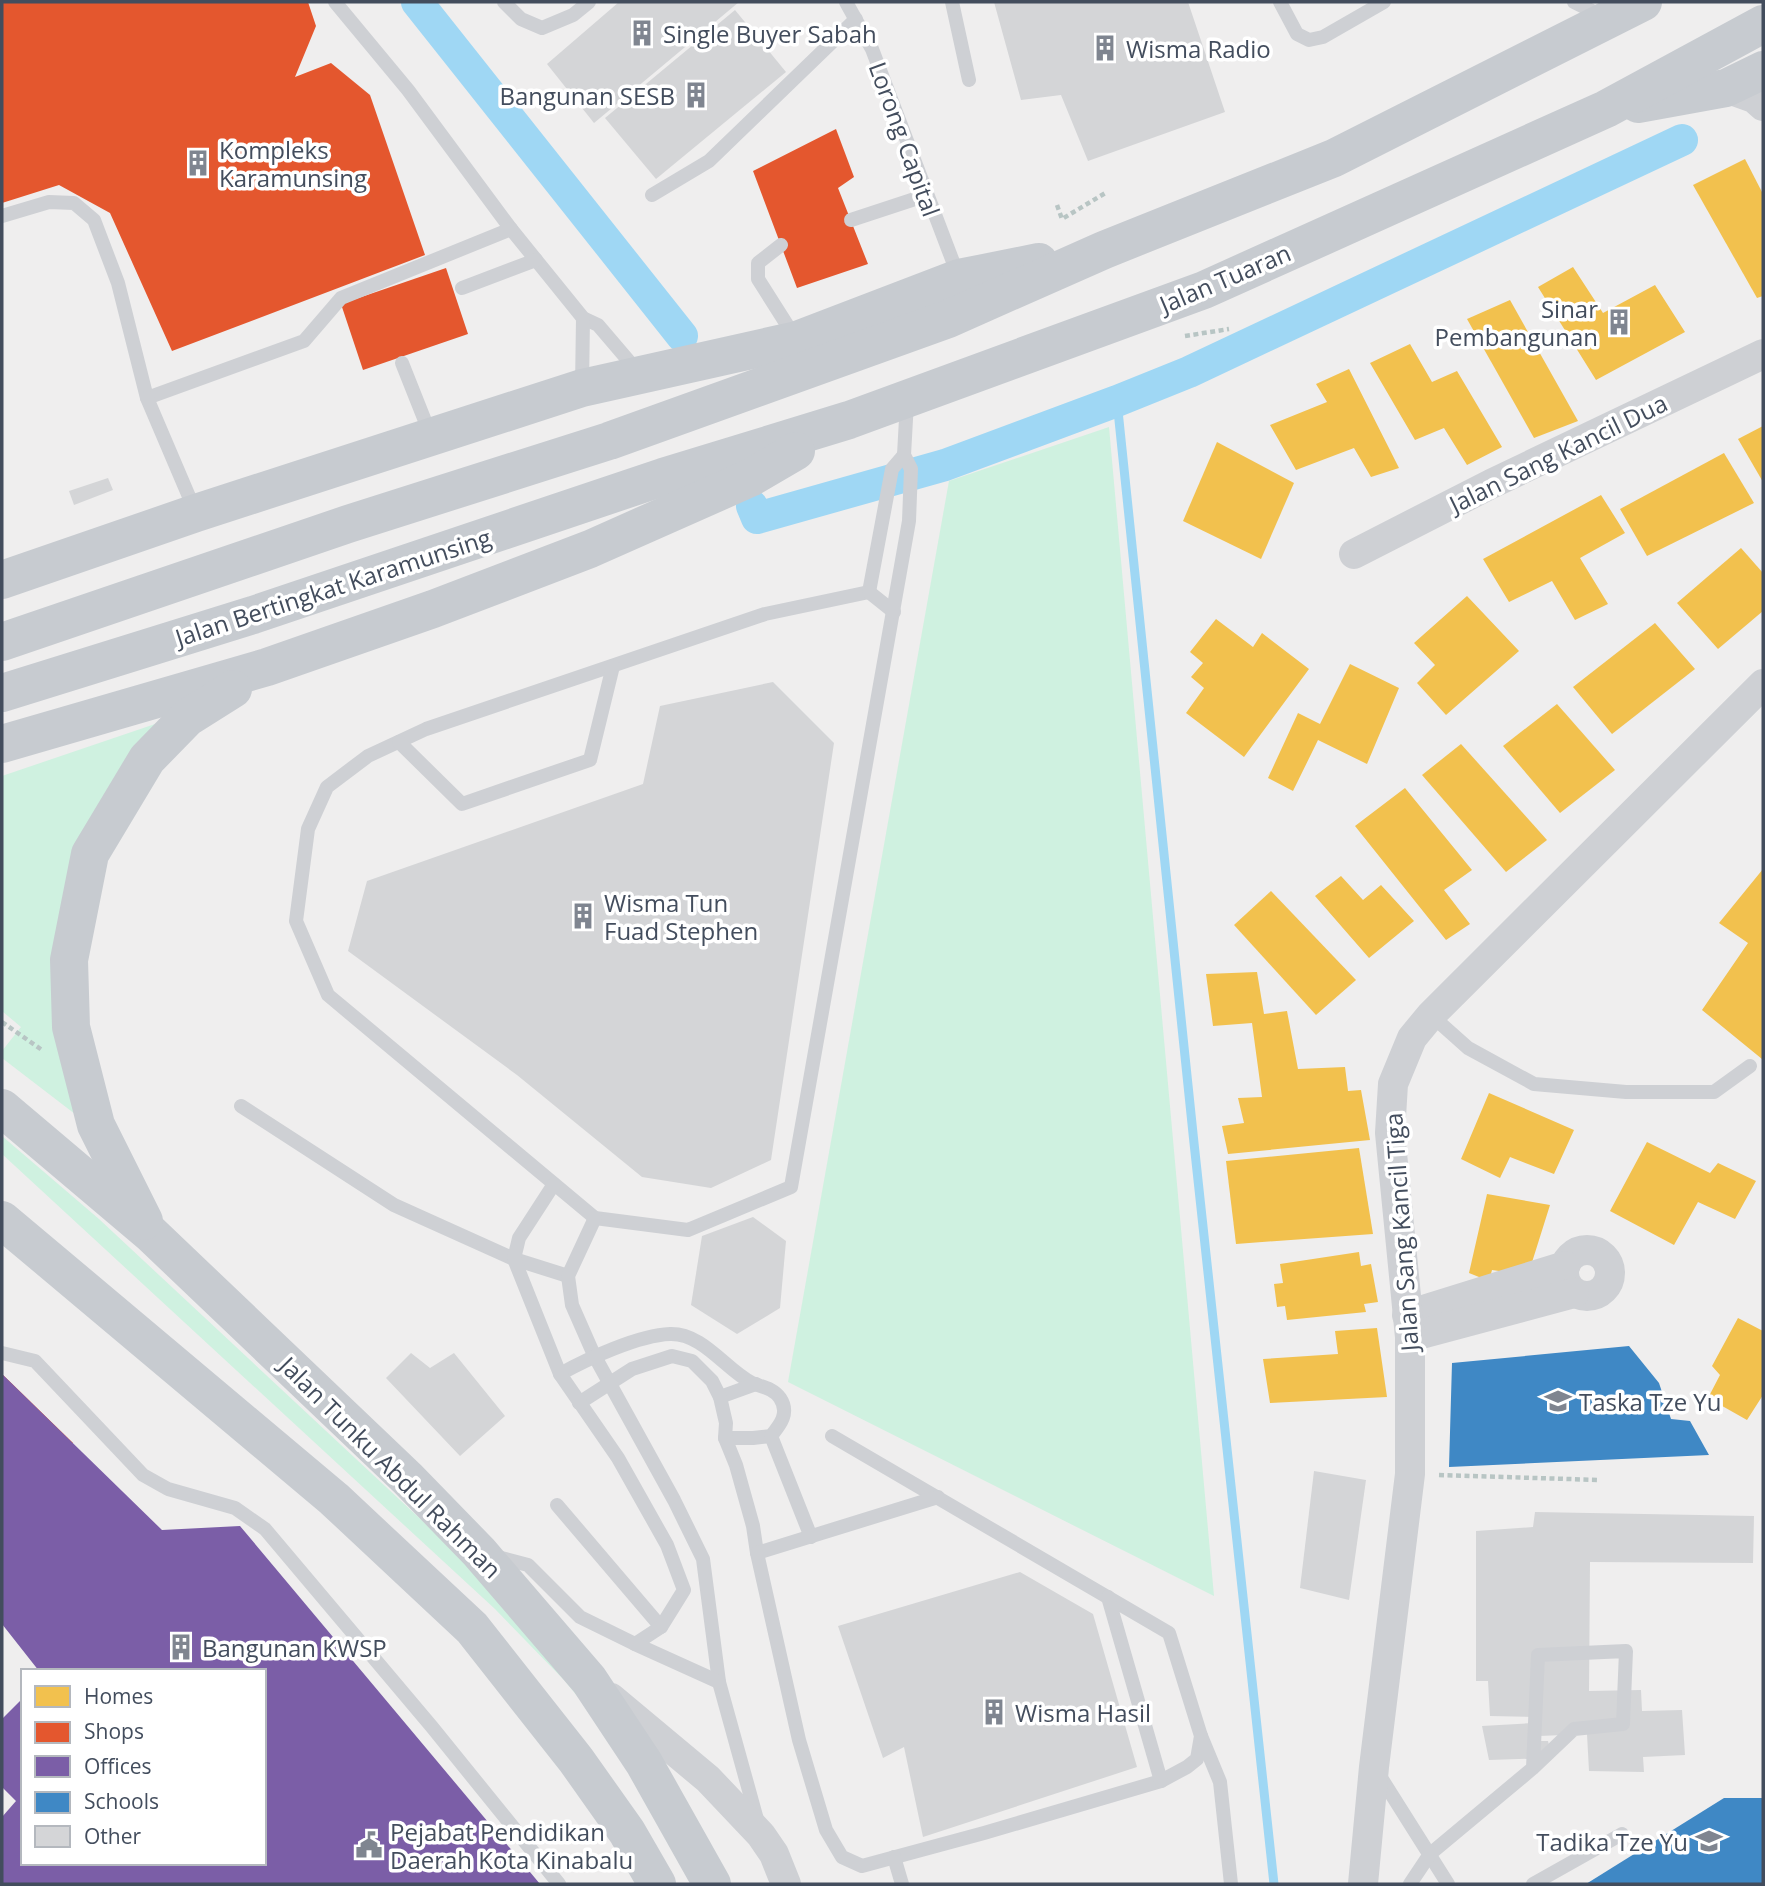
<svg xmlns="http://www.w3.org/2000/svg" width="1765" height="1886" viewBox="0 0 1765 1886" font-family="'Open Sans',sans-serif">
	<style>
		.green { fill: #cff1e0 }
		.homes { fill: #f2c14e }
		.shops { fill: #e4572e }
		.offices { fill: #7b5ea7 }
		.schools { fill: #3f88c5 }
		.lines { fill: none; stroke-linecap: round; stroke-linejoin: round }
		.stream { stroke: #9fd7f4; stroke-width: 9 }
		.canal { stroke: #9fd7f4; stroke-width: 32 }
		.building { fill: #d4d5d7 }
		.path { stroke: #b8c5c4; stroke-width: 4.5; stroke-dasharray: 5 3.5; stroke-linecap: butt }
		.service { stroke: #ced0d4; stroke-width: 14 }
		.minor { stroke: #ced0d4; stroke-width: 30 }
		.primary { stroke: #c7cbd0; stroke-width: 38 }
		.labels { text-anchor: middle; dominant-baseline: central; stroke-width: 7; stroke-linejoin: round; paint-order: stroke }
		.poi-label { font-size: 24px; fill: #434d5d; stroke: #fff; text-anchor: start }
		.street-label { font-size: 24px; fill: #434d5d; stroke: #fff }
	</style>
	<rect width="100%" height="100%" fill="#efeeee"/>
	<!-- green -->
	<g class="green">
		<polygon points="1109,427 1214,1596 788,1382 949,481"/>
		<polygon points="158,723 87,846 75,1114 2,1058 2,1051 21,1027 2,1011 2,776"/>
		<polygon points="2,1136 99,1219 505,1598 601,1725 564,1680 495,1609 2,1154"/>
	</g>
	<!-- homes -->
	<g class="homes">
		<polygon points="1745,159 1763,194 1763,296 1757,298 1693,185"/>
		<polygon points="1573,267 1603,313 1655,285 1685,332 1596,380 1538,287"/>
		<polygon points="1510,300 1578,421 1534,438 1467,319"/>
		<polygon points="1410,344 1432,382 1457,371 1502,447 1467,465 1444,428 1415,440 1370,363"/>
		<polygon points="1349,369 1399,468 1371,477 1354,448 1296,470 1270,425 1327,402 1316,384"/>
		<polygon points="1763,426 1763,482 1738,439"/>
		<polygon points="1217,442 1294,483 1261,559 1183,521"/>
		<polygon points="1724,453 1754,503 1647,556 1620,509"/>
		<polygon points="1601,495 1625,533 1580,558 1608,604 1575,620 1552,581 1509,602 1483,559"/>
		<polygon points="1741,548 1763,573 1763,611 1718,649 1677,603"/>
		<polygon points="1467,596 1519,651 1446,715 1417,683 1435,665 1414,643"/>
		<polygon points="1216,619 1253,647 1262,633 1309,669 1244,757 1186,713 1204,688 1191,677 1203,663 1190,652"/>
		<polygon points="1655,623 1695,669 1612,734 1573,687"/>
		<polygon points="1350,664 1399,688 1367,764 1318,740 1293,791 1268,778 1298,713 1320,724"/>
		<polygon points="1557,704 1615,770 1560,813 1503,746"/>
		<polygon points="1461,744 1547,840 1506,872 1422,775"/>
		<polygon points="1405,788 1472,870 1444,890 1470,924 1446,940 1355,826"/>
		<polygon points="1763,869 1763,1057 1762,1059 1702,1010 1748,943 1719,923"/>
		<polygon points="1341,876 1363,900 1381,885 1414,921 1369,958 1315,896"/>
		<polygon points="1271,891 1356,980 1316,1015 1234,925"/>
		<polygon points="1257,972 1264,1014 1287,1011 1298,1069 1345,1067 1348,1091 1361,1090 1370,1140 1228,1154 1222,1126 1244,1123 1238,1098 1262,1097 1252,1023 1213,1026 1206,974"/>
		<polygon points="1489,1093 1574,1130 1554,1174 1510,1157 1500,1178 1461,1159"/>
		<polygon points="1647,1142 1710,1173 1718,1163 1756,1181 1735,1219 1698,1202 1674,1245 1610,1211"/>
		<polygon points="1359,1148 1373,1234 1236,1244 1226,1161"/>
		<polygon points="1487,1194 1550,1205 1528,1275 1492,1270 1489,1281 1469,1273"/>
		<polygon points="1359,1252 1361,1266 1371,1264 1378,1302 1364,1304 1366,1312 1287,1320 1285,1306 1277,1307 1274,1284 1283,1283 1280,1264"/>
		<polygon points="1738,1318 1763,1331 1763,1395 1747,1420 1708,1398 1720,1375 1712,1366"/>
		<polygon points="1377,1328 1387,1397 1270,1403 1263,1359 1338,1354 1335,1331"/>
	</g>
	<!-- shops -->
	<g class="shops">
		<polygon points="2,2 308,2 316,26 295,77 331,63 370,95 425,255 172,351 110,213 59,185 2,203"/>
		<polygon points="836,129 854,177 838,188 868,264 797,288 753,171"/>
		<polygon points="446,268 468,334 363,370 341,304"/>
		<polygon points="2,1374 73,1443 2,1499"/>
	</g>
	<!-- offices -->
	<polygon class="offices" points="2,1374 162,1530 240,1526 540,1884 2,1884 2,1817 16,1801 2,1787 2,1719 23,1698 23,1863 264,1863 264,1671 39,1671 2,1624"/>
	<!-- schools -->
	<g class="schools">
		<polygon points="1629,1346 1659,1383 1671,1419 1690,1421 1709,1455 1449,1467 1452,1363"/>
		<polygon points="1724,1798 1763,1798 1763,1884 1586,1884"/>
	</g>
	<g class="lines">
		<!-- stream -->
		<polyline class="stream" points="1117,401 1194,1143 1274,1884"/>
		<!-- canal -->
		<g class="canal">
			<polyline points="417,2 682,336"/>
			<polyline points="752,506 757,518 945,465 1117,401 1189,372 1682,140"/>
		</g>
	</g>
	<!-- building -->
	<g class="building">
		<polygon points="619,2 739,2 594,123 547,64"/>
		<polygon points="994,2 1188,2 1225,112 1088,161 1061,95 1021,100"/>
		<polygon points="735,10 786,72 656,179 605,118"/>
		<polygon points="108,478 113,490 74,505 69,491"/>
		<polygon points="773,682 834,743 771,1160 711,1188 642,1177 517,1075 348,951 367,881 643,784 660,706"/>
		<polygon points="753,1217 786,1241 780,1308 737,1334 691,1305 702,1236"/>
		<polygon points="411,1353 430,1368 454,1353 505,1416 460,1456 386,1378"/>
		<polygon points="1314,1471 1366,1480 1349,1600 1300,1588"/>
		<polygon points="1535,1512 1754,1516 1753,1563 1590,1562 1589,1691 1641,1690 1642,1711 1682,1710 1685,1755 1643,1757 1644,1772 1589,1771 1587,1734 1539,1736 1539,1717 1490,1716 1488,1681 1476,1681 1476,1531 1533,1527"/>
		<polygon points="1020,1572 1093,1614 1137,1767 923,1837 904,1747 883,1758 838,1626"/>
		<polygon points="1533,1723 1535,1741 1548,1741 1552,1758 1489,1760 1482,1726"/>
	</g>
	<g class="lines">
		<!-- path -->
		<g class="path">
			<polyline points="1057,205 1062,219 1107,192"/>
			<polyline points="1185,336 1229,329"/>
			<polyline points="2,1022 42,1050"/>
			<polyline points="1439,1475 1600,1480"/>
		</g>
		<!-- service -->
		<g class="service">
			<polyline points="335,2 408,90 511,229 583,318 598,325 639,373"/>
			<polyline points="504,2 521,19 542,28 573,15 589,2"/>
			<polyline points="846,2 872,49 958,275"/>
			<polyline points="952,2 969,80"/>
			<polyline points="1280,2 1297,34 1309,40 1323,37 1384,2"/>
			<polyline points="1574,2 1604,17"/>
			<polyline points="652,195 709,161 856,19"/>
			<polyline points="2,216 49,202 74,203 94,220 118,283 147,398 304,341 341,298 511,229"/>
			<polyline points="851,220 927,195"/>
			<polyline points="781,245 758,263 758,279 796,339"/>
			<polyline points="462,288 536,260"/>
			<polyline points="402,363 431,436"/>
			<polyline points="582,387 583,318"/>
			<polyline points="147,398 196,513"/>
			<polyline points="869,592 765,614 426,729 368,756 327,787 308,829 296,921 328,995 595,1218 688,1230 791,1187 909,521 911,469 904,455 907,401"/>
			<polyline points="869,592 892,469 904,455"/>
			<polyline points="869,592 894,612"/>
			<polyline points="399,742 462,804 590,760 613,666"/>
			<polyline points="1431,1015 1468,1048 1534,1084 1626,1092 1714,1092 1750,1066"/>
			<polyline points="241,1106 394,1205 514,1259 568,1276"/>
			<polyline points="595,1218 568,1276 572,1305 594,1355 674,1500 703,1559 719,1682 758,1823"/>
			<polyline points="2,1353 35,1361 143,1475 168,1489 235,1508 265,1529 432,1727 559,1884"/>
			<path d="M560 1374C587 1359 639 1335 670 1334 703 1333 725 1369 752 1383 762 1387 773 1388 780 1398 790 1413 780 1425 771 1436L753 1438H725"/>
			<polyline points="720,1397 756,1384"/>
			<polyline points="579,1403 632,1369 672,1356 692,1361 712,1381 720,1397 726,1423 725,1438 736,1465 753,1526 757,1553 799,1740 826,1830 842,1857 862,1866 984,1833 1161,1781 1187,1767 1197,1759 1201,1736 1169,1633 832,1436"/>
			<polyline points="771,1436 811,1537"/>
			<polyline points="557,1505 661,1627"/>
			<polyline points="757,1553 938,1497"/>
			<polyline points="494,1556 528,1565 580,1617 635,1644 661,1627 684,1590 667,1545 618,1458 560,1374 514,1259 519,1238 554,1184"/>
			<polyline points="1108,1597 1161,1781"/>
			<polyline points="635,1644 719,1682"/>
			<polyline points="1201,1736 1220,1782 1231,1884"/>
			<polyline points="1378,1773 1448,1884"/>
			<polyline points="894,1857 902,1884"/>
			<polyline points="1410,1884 1430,1854 1533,1768 1574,1729 1623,1724 1626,1651 1538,1655 1533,1768"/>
			<polyline points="1533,1884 1622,1834"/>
		</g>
		<!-- minor -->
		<g class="minor">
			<polyline points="1726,88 1754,98 1763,106"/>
			<polyline points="1354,554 1491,484 1763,354"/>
			<circle cx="1587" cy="1273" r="23"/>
			<polyline points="1407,1315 1565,1266"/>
			<polyline points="1410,1337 1574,1293"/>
			<polyline points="611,1698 708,1779 761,1835 774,1854 786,1884"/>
			<polyline points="1363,1884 1374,1767 1410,1474 1410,1337 1390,1133 1393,1084 1412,1038 1431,1015 1763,684"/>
		</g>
		<!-- primary -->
		<g class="primary">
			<polyline points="1638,104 1726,88 1763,70"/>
			<polyline points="2,580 196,513 582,388 797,340 959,278 1039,262"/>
			<polyline points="2,642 348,524 609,441 948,319 1104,250 1334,158 1643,2"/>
			<polyline points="2,693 253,615 663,477 849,420 1204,290 1606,109 1763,24"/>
			<polyline points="2,744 267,667 433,609 590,549 750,478 796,451"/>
			<polyline points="2,1108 151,1234 408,1479 479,1552 589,1680 644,1763 712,1884"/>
			<polyline points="2,1220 334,1499 472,1628 576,1760 627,1832 657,1884"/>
			<polyline points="144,1221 96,1125 71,1027 69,960 90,854 147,759 187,718 233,689"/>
		</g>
	</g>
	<!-- icons -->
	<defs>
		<g id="building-bare" transform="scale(2.1)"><path d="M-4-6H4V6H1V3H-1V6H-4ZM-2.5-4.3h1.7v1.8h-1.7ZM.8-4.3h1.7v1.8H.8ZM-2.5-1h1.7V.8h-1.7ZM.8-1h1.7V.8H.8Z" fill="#7f8590" stroke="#fff" stroke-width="2.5" paint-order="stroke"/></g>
		<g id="school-bare" transform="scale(2.1)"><path d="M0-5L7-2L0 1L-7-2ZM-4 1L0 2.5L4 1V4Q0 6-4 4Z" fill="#7f8590" stroke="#fff" stroke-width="2.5" paint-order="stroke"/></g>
		<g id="civic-bare" transform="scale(2.1)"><path d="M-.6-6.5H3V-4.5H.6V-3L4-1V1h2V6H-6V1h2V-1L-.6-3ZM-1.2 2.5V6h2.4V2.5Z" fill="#7f8590" stroke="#fff" stroke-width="2.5" paint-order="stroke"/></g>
	</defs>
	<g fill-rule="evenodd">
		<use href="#building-bare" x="642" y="33"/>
		<use href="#building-bare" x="1105" y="48"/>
		<use href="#building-bare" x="696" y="95"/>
		<use href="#building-bare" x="198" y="163"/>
		<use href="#building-bare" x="1619" y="322"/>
		<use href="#building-bare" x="583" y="916"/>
		<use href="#school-bare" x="1558" y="1401"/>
		<use href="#building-bare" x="181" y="1647"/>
		<use href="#building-bare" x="994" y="1712"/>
		<use href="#school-bare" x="1709" y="1841"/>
		<use href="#civic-bare" x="369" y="1845"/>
	</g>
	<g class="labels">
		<!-- poi labels -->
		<g class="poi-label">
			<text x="663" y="33">Single Buyer Sabah</text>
			<text x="1126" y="48">Wisma Radio</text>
			<text x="675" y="95" text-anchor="end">Bangunan SESB</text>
			<text x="219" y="149">Kompleks<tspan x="219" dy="28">Karamunsing</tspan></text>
			<text x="1598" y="308" text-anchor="end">Sinar<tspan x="1598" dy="28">Pembangunan</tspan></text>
			<text x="604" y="902">Wisma Tun<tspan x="604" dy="28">Fuad Stephen</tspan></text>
			<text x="1579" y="1401">Taska Tze Yu</text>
			<text x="202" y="1647">Bangunan KWSP</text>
			<text x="1015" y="1712">Wisma Hasil</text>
			<text x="390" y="1831">Pejabat Pendidikan<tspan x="390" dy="28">Daerah Kota Kinabalu</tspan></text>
			<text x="1688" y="1841" text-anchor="end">Tadika Tze Yu</text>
		</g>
		<!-- street labels -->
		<g class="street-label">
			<text transform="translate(905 139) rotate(70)">Lorong Capital</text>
			<text transform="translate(1225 278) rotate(-23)">Jalan Tuaran</text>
			<text transform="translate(1558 453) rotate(-26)">Jalan Sang Kancil Dua</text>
			<text transform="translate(333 587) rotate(-18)">Jalan Bertingkat Karamunsing</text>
			<text transform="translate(1401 1232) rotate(-94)">Jalan Sang Kancil Tiga</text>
			<text transform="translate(391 1467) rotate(45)">Jalan Tunku Abdul Rahman</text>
		</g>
	</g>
	<!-- border -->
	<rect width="1765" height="1886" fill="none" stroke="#434d5d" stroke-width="7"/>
	<!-- legend -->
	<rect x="21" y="1669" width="245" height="196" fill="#ffffff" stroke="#b4b8be" stroke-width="2"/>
	<rect x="35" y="1686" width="35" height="21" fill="#f2c14e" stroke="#b4b8be" stroke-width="2"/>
	<text x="84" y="1704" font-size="21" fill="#434d5d">Homes</text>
	<rect x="35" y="1722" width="35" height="21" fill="#e4572e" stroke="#b4b8be" stroke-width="2"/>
	<text x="84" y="1739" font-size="21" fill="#434d5d">Shops</text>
	<rect x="35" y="1756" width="35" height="21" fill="#7b5ea7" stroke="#b4b8be" stroke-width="2"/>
	<text x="84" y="1774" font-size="21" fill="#434d5d">Offices</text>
	<rect x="35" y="1792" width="35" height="21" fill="#3f88c5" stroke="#b4b8be" stroke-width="2"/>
	<text x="84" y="1809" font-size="21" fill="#434d5d">Schools</text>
	<rect x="35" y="1826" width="35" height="21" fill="#d4d5d7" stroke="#b4b8be" stroke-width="2"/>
	<text x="84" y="1844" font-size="21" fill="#434d5d">Other</text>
</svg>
